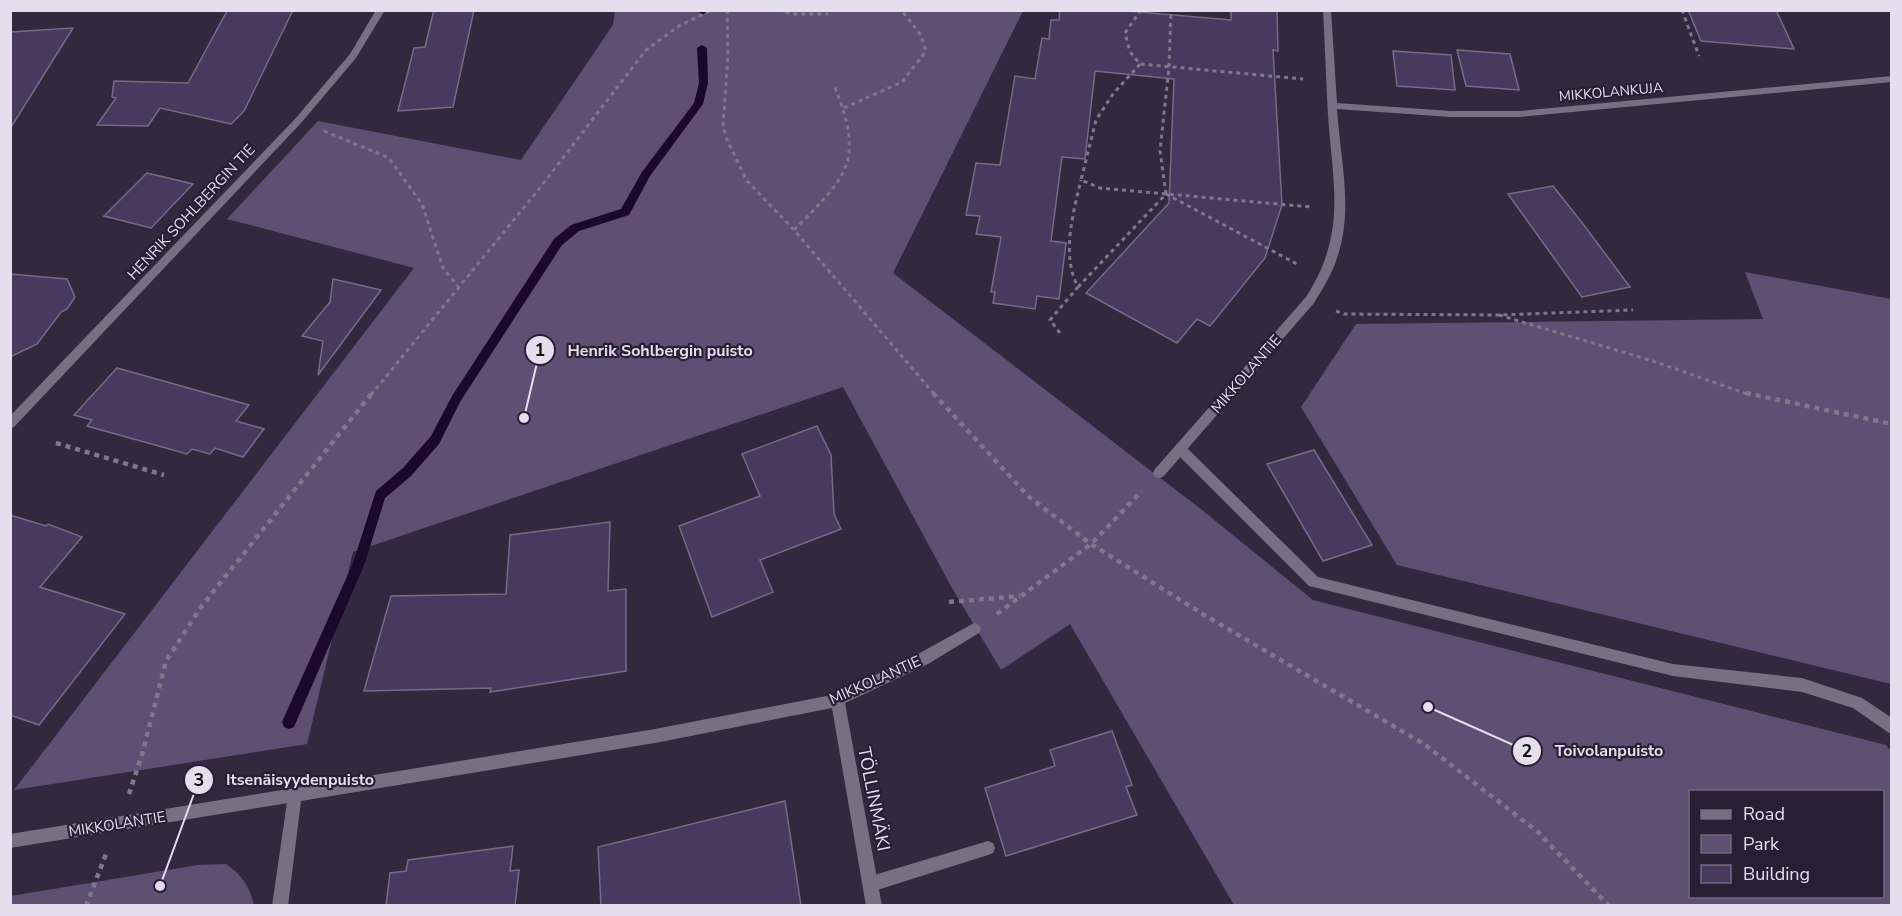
<svg xmlns="http://www.w3.org/2000/svg" width="1902" height="916" viewBox="0 0 1902 916" font-family="'Nunito Sans',sans-serif">
	<style>
		.green { fill: #5f4f73; fill-rule: evenodd }
		.lines { fill: none; stroke-linecap: round; stroke-linejoin: round }
		.stream { fill: #1a092b; fill-rule: evenodd }
		.building { fill: #4a395f; stroke: #766b85; stroke-width: 1.5 }
		.path-far1 { stroke: #80778a; stroke-width: 3; stroke-dasharray: 4 4; stroke-linecap: butt }
		.path { stroke: #80778a; stroke-width: 4.5; stroke-dasharray: 5 5; stroke-linecap: butt }
		.service { fill: #776f82; fill-rule: evenodd }
		.minor { fill: #776f82; fill-rule: evenodd }
		.tertiary { fill: #776f82; fill-rule: evenodd }
		.labels { text-anchor: middle; dominant-baseline: central; stroke-width: 4.5; stroke-linejoin: round; paint-order: stroke }
		.far-street-label { font-size: 14px; fill: #e4deed; stroke: #291f35 }
		.street-label { font-size: 15px; fill: #e4deed; stroke: #291f35 }
		.near-street-label { font-size: 18px; fill: #e4deed; stroke: #291f35 }
		.leader { fill: none; stroke: #e4deed; stroke-width: 2 }
		.callout-dot { fill: #e4deed; stroke: #291f35; stroke-width: 2 }
		.mark-label { font-size: 18px; text-anchor: middle; font-weight: bold; fill: #111 }
		.callout-label { font-size: 16px; text-anchor: middle; font-weight: bold; fill: #e4deed; stroke: #291f35; stroke-width: 4.5; stroke-linejoin: round; paint-order: stroke }
	</style>
	<rect width="100%" height="100%" fill="#33293f"/>
	<!-- green -->
	<g class="green">
		<path d="M615 11H1023L893 273 1202 510 1313 600 1886 745 1892 752 1891 905H1234L1070 624 1001 670 952 588 843 387 353 552 307 744 14 790 414 268 227 219 318 121 521 160 613 25ZM1690 792H1882V896H1690Z"/>
		<polygon points="1745,272 1891,299 1891,684 1397,565 1301,407 1356,324 1763,319"/>
		<path d="M226 864C243 876 249 886 254 905H11V896L198 865Z"/>
	</g>
	<g class="lines">
		<!-- stream -->
		<g class="stream">
			<polygon points="697,10 706,10 706,12 702,15"/>
			<polygon points="702,45 707,48 708,83 703,104 650,176 629,215 579,231 562,245 460,402 439,444 411,476 385,498 365,563 294,727 289,729 284,727 282,722 353,563 376,491 403,468 431,436 452,396 554,239 571,225 621,209 642,172 694,103 699,83 697,48"/>
		</g>
	</g>
	<!-- building -->
	<g class="building">
		<polygon points="293,10 244,111 231,124 160,108 148,126 97,125 116,98 112,97 114,81 188,83 227,11"/>
		<polygon points="434,10 474,10 453,107 398,111 414,48 425,47"/>
		<polygon points="1060,10 1116,10 1231,20 1231,10 1277,10 1278,51 1273,50 1282,205 1265,258 1210,326 1197,319 1177,343 1086,293 1169,203 1174,79 1095,71 1085,159 1062,157 1051,241 1066,243 1059,299 1037,296 1035,309 993,303 995,292 991,292 1001,237 976,234 980,216 966,215 976,163 1000,165 1015,76 1035,79 1042,38 1049,39 1051,20 1059,20"/>
		<polygon points="1688,10 1776,10 1794,49 1701,41"/>
		<polygon points="73,28 10,129 10,32"/>
		<polygon points="1457,50 1510,54 1519,90 1466,86"/>
		<polygon points="1393,51 1451,55 1455,90 1397,86"/>
		<polygon points="147,173 193,184 151,228 104,216"/>
		<polygon points="1553,186 1583,224 1630,287 1582,297 1508,194"/>
		<polygon points="10,274 67,279 75,297 67,309 61,312 37,344 10,357"/>
		<polygon points="333,279 381,290 318,375 323,341 302,336 330,302"/>
		<polygon points="117,368 249,405 236,421 264,429 243,457 215,448 210,454 192,449 187,454 87,426 92,420 74,415"/>
		<polygon points="817,426 831,455 834,514 841,529 760,560 773,592 712,617 679,526 760,496 742,454"/>
		<polygon points="1314,450 1372,545 1323,561 1267,464"/>
		<polygon points="10,515 46,526 48,524 82,537 40,587 125,614 39,725 10,715"/>
		<polygon points="610,522 608,591 626,589 626,671 490,692 491,688 364,691 391,596 506,594 510,535"/>
		<polygon points="1112,731 1132,785 1126,787 1137,815 1006,856 985,788 1055,766 1050,750"/>
		<polygon points="785,801 801,906 601,906 598,847"/>
		<polygon points="513,846 510,871 519,870 515,906 386,906 390,873 406,871 408,860"/>
	</g>
	<g class="lines">
		<!-- path-far1 -->
		<g class="path-far1">
			<polyline points="727,10 728,54 723,126 727,140 747,181 794,230 935,395"/>
			<polyline points="778,10 793,14 828,14"/>
			<polyline points="1141,10 1125,33 1130,52 1140,64 1303,79"/>
			<polyline points="1682,10 1699,56"/>
			<polyline points="1140,64 1113,94 1096,120 1081,180 1100,188 1311,207"/>
			<polyline points="844,108 902,82 926,51 921,35 901,10"/>
			<polyline points="324,131 389,158 422,204 443,268 458,286"/>
			<polyline points="1166,194 1160,151 1169,67 1171,10"/>
			<path d="M794 230C848 175 865 162 834 85"/>
			<polyline points="1078,287 1166,194 1297,264"/>
			<polyline points="1336,311 1344,314 1499,315 1633,310"/>
			<polyline points="1499,315 1653,361 1750,395"/>
			<path d="M1060 333 1050 320 1078 287C1061 255 1073 214 1081 180"/>
			<polyline points="371,395 539,189 646,50 679,26 712,10"/>
		</g>
		<!-- path -->
		<g class="path">
			<polyline points="933,393 1029,497 1091,544 1206,616 1424,744 1538,832 1609,906"/>
			<polyline points="1746,393 1892,424"/>
			<polyline points="56,443 164,475"/>
			<polyline points="949,602 1020,596"/>
			<polyline points="997,614 1091,544 1142,491"/>
			<polyline points="129,794 143,751 166,661 201,607 372,393"/>
			<polyline points="86,906 106,854"/>
		</g>
		<!-- service -->
		<g class="service">
			<polygon points="1180,444 1184,445 1318,577 1673,664 1802,678 1862,698 1892,718 1892,735 1853,708 1802,692 1673,676 1309,586 1176,453 1174,449 1176,445"/>
			<polygon points="988,841 993,843 995,848 993,853 988,855 871,892 866,889 863,884 866,879 871,876"/>
		</g>
		<!-- minor -->
		<g class="minor">
			<polygon points="376,10 385,10 356,58 301,123 14,427 10,429 10,416 295,119 350,54"/>
			<path d="M1323 10H1331L1337 103 1451 111H1520L1892 76V82L1520 117H1451L1337 109C1340 158 1354 210 1337 258 1332 274 1323 288 1314 303L1163 477 1159 478 1155 477 1153 473 1155 469 1306 297C1347 233 1333 186 1328 116 1326 81 1325 46 1323 10Z"/>
			<polygon points="974,623 979,625 981,629 979,633 928,664 845,703 882,906 866,906 832,708 655,743 301,801 288,906 272,906 288,795 290,790 295,788 655,729 837,694 918,654"/>
		</g>
		<!-- tertiary -->
		<polygon class="tertiary" points="295,788 300,790 302,795 300,800 295,802 10,848 10,834"/>
	</g>
	<g class="labels">
		<!-- far-street labels -->
		<g class="far-street-label">
			<text transform="translate(1611 92) rotate(-5)">MIKKOLANKUJA</text>
		</g>
		<!-- street labels -->
		<g class="street-label">
			<text transform="translate(191 212) rotate(-47)">HENRIK SOHLBERGIN TIE</text>
			<text transform="translate(1246 374) rotate(-49)">MIKKOLANTIE</text>
			<text transform="translate(875 680) rotate(-24)">MIKKOLANTIE</text>
			<text transform="translate(117 824) rotate(-9)">MIKKOLANTIE</text>
		</g>
		<!-- near-street labels -->
		<g class="near-street-label">
			<text transform="translate(874 799) rotate(79)">TÖLLINMÄKI</text>
		</g>
	</g>
	<!-- callouts -->
	<path class="leader" d="M524 418L540 350M1428 707L1527 751M160 886L199 780"/>
	<g class="callout-dot">
		<circle cx="524" cy="418" r="6"/>
		<circle cx="1428" cy="707" r="6"/>
		<circle cx="160" cy="886" r="6"/>
		<circle cx="540" cy="350" r="15"/>
		<circle cx="1527" cy="751" r="15"/>
		<circle cx="199" cy="780" r="15"/>
	</g>
	<g class="mark-label">
		<text x="540" y="356">1</text>
		<text x="1527" y="757">2</text>
		<text x="199" y="786">3</text>
	</g>
	<g class="callout-label">
		<text x="660" y="356">Henrik Sohlbergin puisto</text>
		<text x="1609" y="756">Toivolanpuisto</text>
		<text x="300" y="785">Itsenäisyydenpuisto</text>
	</g>
	<!-- border -->
	<rect width="1902" height="916" fill="none" stroke="#e4deed" stroke-width="24"/>
	<!-- legend -->
	<rect x="1689" y="790" width="195" height="108" fill="#291f35" stroke="#746b7f" stroke-width="1.5"/>
	<rect x="1701" y="810" width="30" height="9" fill="#776f82" stroke="#746b7f" stroke-width="1.5"/>
	<text x="1743" y="820" font-size="18" fill="#e4deed">Road</text>
	<rect x="1701" y="835" width="30" height="18" fill="#5f4f73" stroke="#746b7f" stroke-width="1.5"/>
	<text x="1743" y="850" font-size="18" fill="#e4deed">Park</text>
	<rect x="1701" y="865" width="30" height="18" fill="#4a395f" stroke="#746b7f" stroke-width="1.5"/>
	<text x="1743" y="880" font-size="18" fill="#e4deed">Building</text>
</svg>
